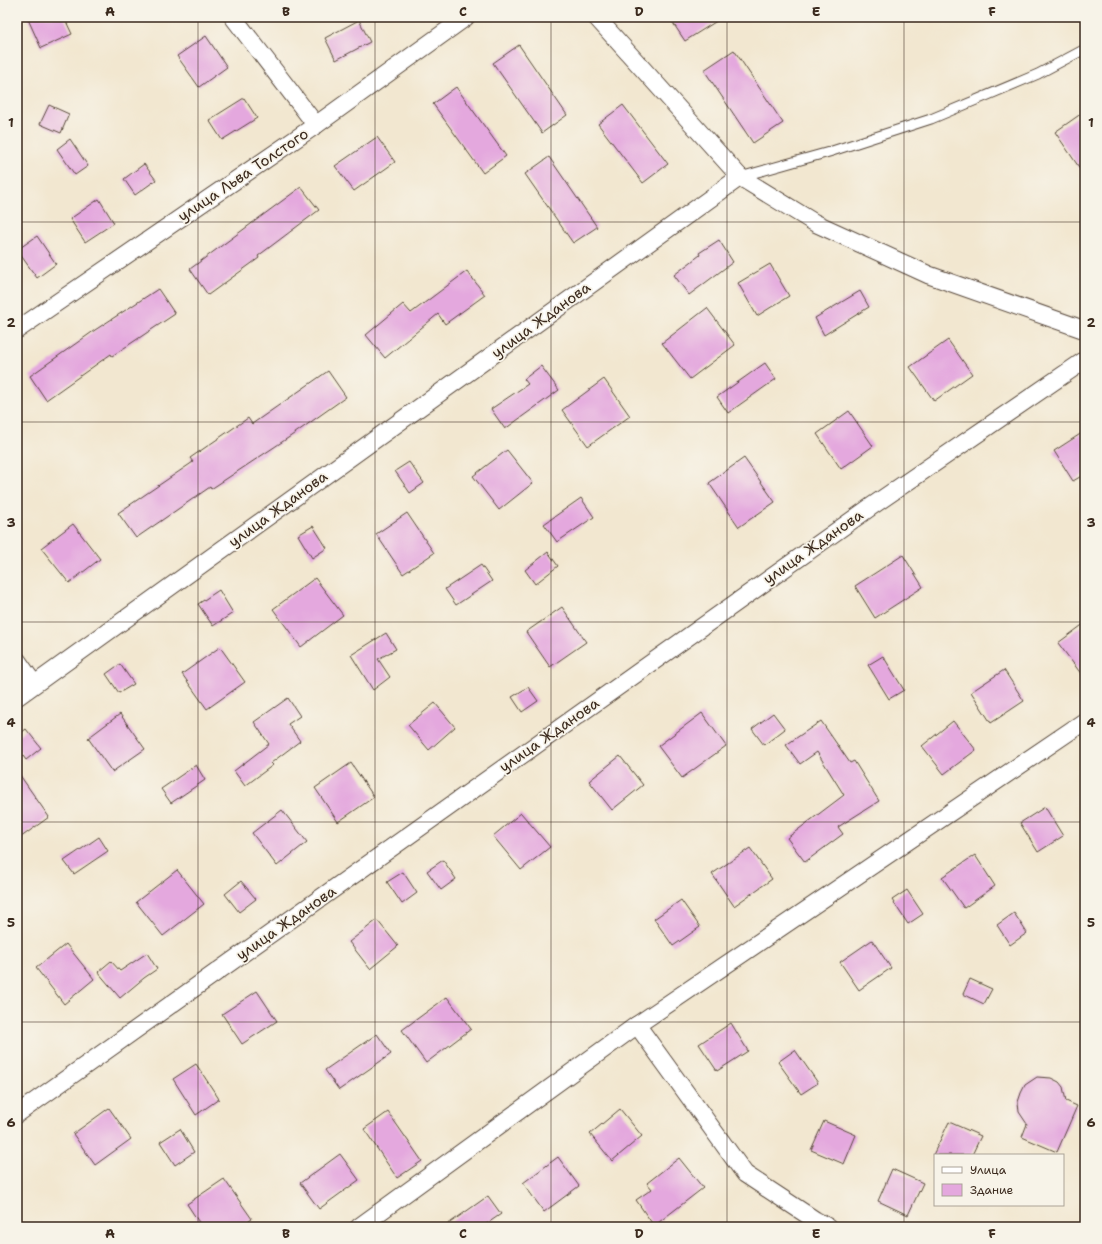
<svg xmlns="http://www.w3.org/2000/svg" width="1102" height="1244" viewBox="0 0 1102 1244" font-family="'Shantell Sans',sans-serif">
	<style>
		.building { fill: #e4a8de }
		.lines { fill: none; stroke-linecap: round; stroke-linejoin: round }
		.lane-casing { stroke: #564639; stroke-width: 11 }
		.street-casing { stroke: #564639; stroke-width: 19 }
		.lane { stroke: #fff; stroke-width: 9 }
		.street { stroke: #fff; stroke-width: 17 }
		.grid { fill: none; stroke: #3b2a1e; stroke-width: 1; stroke-opacity: 0.55 }
		.labels { text-anchor: middle; dominant-baseline: central; stroke-width: 3.5; stroke-linejoin: round; paint-order: stroke }
		.street-label { font-size: 15px; fill: #3b2a1e; stroke: #f7f3e8 }
		.neatline { fill: none; stroke: #3b2a1e; stroke-width: 1.5 }
		.grid-label { font-size: 13px; text-anchor: middle; font-weight: bold; fill: #3b2a1e }
	</style>
	<rect width="100%" height="100%" fill="#f7f3e8"/>
	<filter id="ink" filterUnits="userSpaceOnUse"><feTurbulence type="fractalNoise" baseFrequency=".025" numOctaves="2"/><feDisplacementMap in="SourceGraphic" scale="8" xChannelSelector="R" yChannelSelector="G"/><feConvolveMatrix kernelMatrix="1 2 1 2 8 2 1 2 1" color-interpolation-filters="sRGB"/></filter>
	<filter id="wash" filterUnits="userSpaceOnUse"><feTurbulence type="fractalNoise" baseFrequency=".012" numOctaves="4" result="noise"/><feDisplacementMap in="SourceGraphic" scale="16" xChannelSelector="R" yChannelSelector="G"/><feGaussianBlur stdDeviation="0.9" result="paint"/><feColorMatrix in="noise" values="0 0 0 0 0 0 0 0 0 0 0 0 0 0 0 0 0 1.4 0 .05"/><feComposite in="paint" operator="in"/></filter>
	<g filter="url(#wash)">
		<rect width="100%" height="100%" fill="#f2e7d0"/>
		<g id="blocks">
			<!-- building -->
			<g class="building">
				<polygon points="27,17 64,17 72,34 41,48"/>
				<polygon points="669,17 723,17 685,41"/>
				<polygon points="359,20 370,42 336,60 325,38"/>
				<polygon points="206,36 227,67 199,87 177,56"/>
				<polygon points="519,45 567,115 542,133 493,63"/>
				<polygon points="734,50 783,123 753,143 704,70"/>
				<polygon points="456,87 506,156 483,173 433,104"/>
				<polygon points="244,98 257,118 222,140 209,120"/>
				<polygon points="49,105 69,114 61,133 40,124"/>
				<polygon points="623,105 668,164 643,183 598,124"/>
				<polygon points="1085,111 1085,176 1055,132"/>
				<polygon points="377,137 395,162 354,191 335,166"/>
				<polygon points="70,139 88,166 75,175 57,149"/>
				<polygon points="549,157 597,227 573,243 525,174"/>
				<polygon points="144,164 156,180 135,195 124,179"/>
				<polygon points="301,187 319,210 258,256 259,258 208,295 190,269"/>
				<polygon points="99,199 114,223 85,242 70,219"/>
				<polygon points="37,236 56,264 37,278 17,250"/>
				<polygon points="719,240 733,262 689,295 674,275 700,255 699,253"/>
				<polygon points="770,264 789,296 757,316 738,283"/>
				<polygon points="467,271 485,295 445,324 438,314 385,358 366,335 403,304 411,313"/>
				<polygon points="158,289 175,314 112,356 111,354 46,400 30,376 95,330"/>
				<polygon points="860,291 869,307 824,335 815,318"/>
				<polygon points="707,308 735,345 690,379 662,343"/>
				<polygon points="948,340 972,374 934,401 910,367"/>
				<polygon points="765,363 776,379 728,413 717,397"/>
				<polygon points="541,366 559,390 505,429 491,409 528,384 524,379"/>
				<polygon points="328,371 346,397 291,436 211,489 210,487 136,538 118,513 193,462 190,458 248,418 252,424"/>
				<polygon points="604,379 630,416 588,446 562,410"/>
				<polygon points="849,411 873,446 841,469 817,434"/>
				<polygon points="1085,431 1085,474 1073,481 1054,451"/>
				<polygon points="507,450 533,483 499,510 473,476"/>
				<polygon points="744,458 775,502 739,527 709,483"/>
				<polygon points="409,462 424,483 410,493 395,471"/>
				<polygon points="581,498 594,517 557,542 544,524"/>
				<polygon points="407,513 434,553 403,574 376,534"/>
				<polygon points="73,524 100,559 69,583 41,548"/>
				<polygon points="313,526 327,548 312,558 298,535"/>
				<polygon points="548,552 558,566 535,584 525,570"/>
				<polygon points="903,555 923,587 875,618 855,586"/>
				<polygon points="481,565 492,581 456,605 445,589"/>
				<polygon points="315,578 343,615 301,647 273,609"/>
				<polygon points="219,590 233,613 213,626 198,604"/>
				<polygon points="562,607 586,642 550,667 526,632"/>
				<polygon points="1085,623 1085,679 1058,643"/>
				<polygon points="386,633 396,649 378,659 390,677 373,690 351,655"/>
				<polygon points="220,647 245,682 207,709 182,674"/>
				<polygon points="883,656 904,690 889,699 868,665"/>
				<polygon points="120,664 134,684 119,693 106,674"/>
				<polygon points="1004,670 1024,701 991,723 971,692"/>
				<polygon points="528,687 538,701 522,712 512,697"/>
				<polygon points="288,698 300,716 288,724 300,741 271,763 273,765 245,786 234,771 269,744 254,722"/>
				<polygon points="435,703 455,727 429,750 408,725"/>
				<polygon points="702,713 726,746 682,778 658,746"/>
				<polygon points="773,713 785,729 764,745 752,729"/>
				<polygon points="120,714 145,749 112,772 88,738"/>
				<polygon points="821,721 850,763 854,761 879,801 838,827 843,834 805,862 787,838 844,795 817,752 800,764 786,745"/>
				<polygon points="953,721 976,750 944,774 922,746"/>
				<polygon points="26,729 41,748 26,760 17,748 17,736"/>
				<polygon points="620,756 643,785 612,810 589,781"/>
				<polygon points="351,763 374,797 338,822 315,788"/>
				<polygon points="196,765 205,780 171,803 161,789"/>
				<polygon points="17,771 49,817 17,840"/>
				<polygon points="1045,807 1063,836 1038,852 1020,823"/>
				<polygon points="282,810 307,842 277,866 252,833"/>
				<polygon points="521,813 550,847 521,870 493,836"/>
				<polygon points="99,837 108,851 74,874 64,861"/>
				<polygon points="750,848 772,879 734,906 712,874"/>
				<polygon points="975,855 995,886 964,908 942,877"/>
				<polygon points="443,860 456,879 441,890 427,871"/>
				<polygon points="177,870 204,904 163,936 136,902"/>
				<polygon points="403,872 417,893 402,904 387,882"/>
				<polygon points="241,881 256,899 239,912 225,894"/>
				<polygon points="907,890 923,914 908,924 892,900"/>
				<polygon points="681,900 700,927 673,946 654,919"/>
				<polygon points="1014,913 1027,933 1010,945 997,925"/>
				<polygon points="377,920 398,946 370,969 349,942"/>
				<polygon points="872,940 891,968 859,990 840,962"/>
				<polygon points="66,944 94,979 64,1004 36,968"/>
				<polygon points="147,953 157,969 144,978 120,998 98,972 111,961 120,971"/>
				<polygon points="970,979 992,989 984,1004 963,994"/>
				<polygon points="257,991 277,1021 242,1044 222,1014"/>
				<polygon points="447,997 471,1029 426,1063 402,1030"/>
				<polygon points="731,1023 748,1051 717,1071 699,1044"/>
				<polygon points="377,1034 391,1054 339,1090 325,1070"/>
				<polygon points="795,1050 818,1083 801,1094 778,1062"/>
				<polygon points="196,1064 219,1099 196,1115 173,1079"/>
				<polygon points="1037,1077 1051,1078 1059,1082 1063,1087 1066,1101 1077,1106 1057,1152 1022,1137 1027,1124 1019,1112 1018,1102 1021,1093 1025,1085"/>
				<polygon points="109,1108 131,1139 95,1165 73,1134"/>
				<polygon points="620,1109 642,1136 612,1161 590,1134"/>
				<polygon points="388,1112 422,1161 397,1178 364,1129"/>
				<polygon points="824,1121 856,1135 844,1164 811,1150"/>
				<polygon points="949,1122 981,1136 972,1155 933,1155"/>
				<polygon points="180,1129 194,1152 175,1165 160,1142"/>
				<polygon points="340,1154 359,1180 319,1209 300,1183"/>
				<polygon points="558,1157 579,1186 544,1212 523,1183"/>
				<polygon points="679,1158 703,1188 654,1226 636,1200 652,1189 647,1183"/>
				<polygon points="892,1169 923,1183 908,1215 878,1201"/>
				<polygon points="224,1179 252,1219 240,1227 202,1227 187,1204"/>
				<polygon points="488,1196 501,1214 482,1227 444,1227"/>
			</g>
		</g>
	</g>
	<g filter="url(#ink)">
		<use href="#blocks" fill-opacity="0" stroke="#564639" stroke-width="1"/>
		<g class="lines">
			<!-- lane casing -->
			<g class="lane-casing">
				<polyline id="lane" points="740,177 829,152 931,119 1038,74 1085,49"/>
			</g>
			<!-- street casing -->
			<g class="street-casing">
				<g id="street">
					<polyline points="233,17 316,125"/>
					<polyline points="596,17 740,177"/>
					<polyline points="17,330 316,125 466,17"/>
					<polyline points="17,660 34,684"/>
					<polyline points="17,697 740,177 815,223 929,275 1085,330"/>
					<polyline points="637,1025 745,1174 815,1220 828,1227"/>
					<polyline points="17,1114 872,506 1085,360"/>
					<polyline points="359,1227 637,1025 1085,721"/>
				</g>
			</g>
			<!-- lane -->
			<use href="#lane" class="lane"/>
			<!-- street -->
			<use href="#street" class="street"/>
		</g>
	</g>
	<!-- grid -->
	<path class="grid" d="M198 17V1227M375 17V1227M551 17V1227M727 17V1227M904 17V1227M17 222H1085M17 422H1085M17 622H1085M17 822H1085M17 1022H1085"/>
	<g class="labels">
		<!-- street labels -->
		<g class="street-label">
			<text transform="translate(243 175) rotate(-34)">улица Льва Толстого</text>
			<text transform="translate(541 320) rotate(-36)">улица Жданова</text>
			<text transform="translate(278 509) rotate(-36)">улица Жданова</text>
			<text transform="translate(813 547) rotate(-35)">улица Жданова</text>
			<text transform="translate(549 735) rotate(-35)">улица Жданова</text>
			<text transform="translate(286 923) rotate(-35)">улица Жданова</text>
		</g>
	</g>
	<!-- margin -->
	<rect width="1102" height="1244" fill="none" stroke="#f7f3e8" stroke-width="44"/>
	<!-- legend -->
	<rect x="934" y="1154" width="130" height="52" fill="#f7f3e8" stroke="#aca397"/>
	<rect x="942" y="1167" width="20" height="6" fill="#ffffff" stroke="#aca397"/>
	<text x="970" y="1174" font-size="12" fill="#3b2a1e">Улица</text>
	<rect x="942" y="1184" width="20" height="12" fill="#e4a8de" stroke="#aca397"/>
	<text x="970" y="1194" font-size="12" fill="#3b2a1e">Здание</text>
	<rect x="22" y="22" width="1058" height="1200" class="neatline"/>
	<g class="grid-label">
		<text x="110" y="16">A</text>
		<text x="286" y="16">B</text>
		<text x="463" y="16">C</text>
		<text x="639" y="16">D</text>
		<text x="816" y="16">E</text>
		<text x="992" y="16">F</text>
		<text x="11" y="127">1</text>
		<text x="1091" y="127">1</text>
		<text x="11" y="327">2</text>
		<text x="1091" y="327">2</text>
		<text x="11" y="527">3</text>
		<text x="1091" y="527">3</text>
		<text x="11" y="727">4</text>
		<text x="1091" y="727">4</text>
		<text x="11" y="927">5</text>
		<text x="1091" y="927">5</text>
		<text x="11" y="1127">6</text>
		<text x="1091" y="1127">6</text>
		<text x="110" y="1238">A</text>
		<text x="286" y="1238">B</text>
		<text x="463" y="1238">C</text>
		<text x="639" y="1238">D</text>
		<text x="816" y="1238">E</text>
		<text x="992" y="1238">F</text>
	</g>
</svg>
